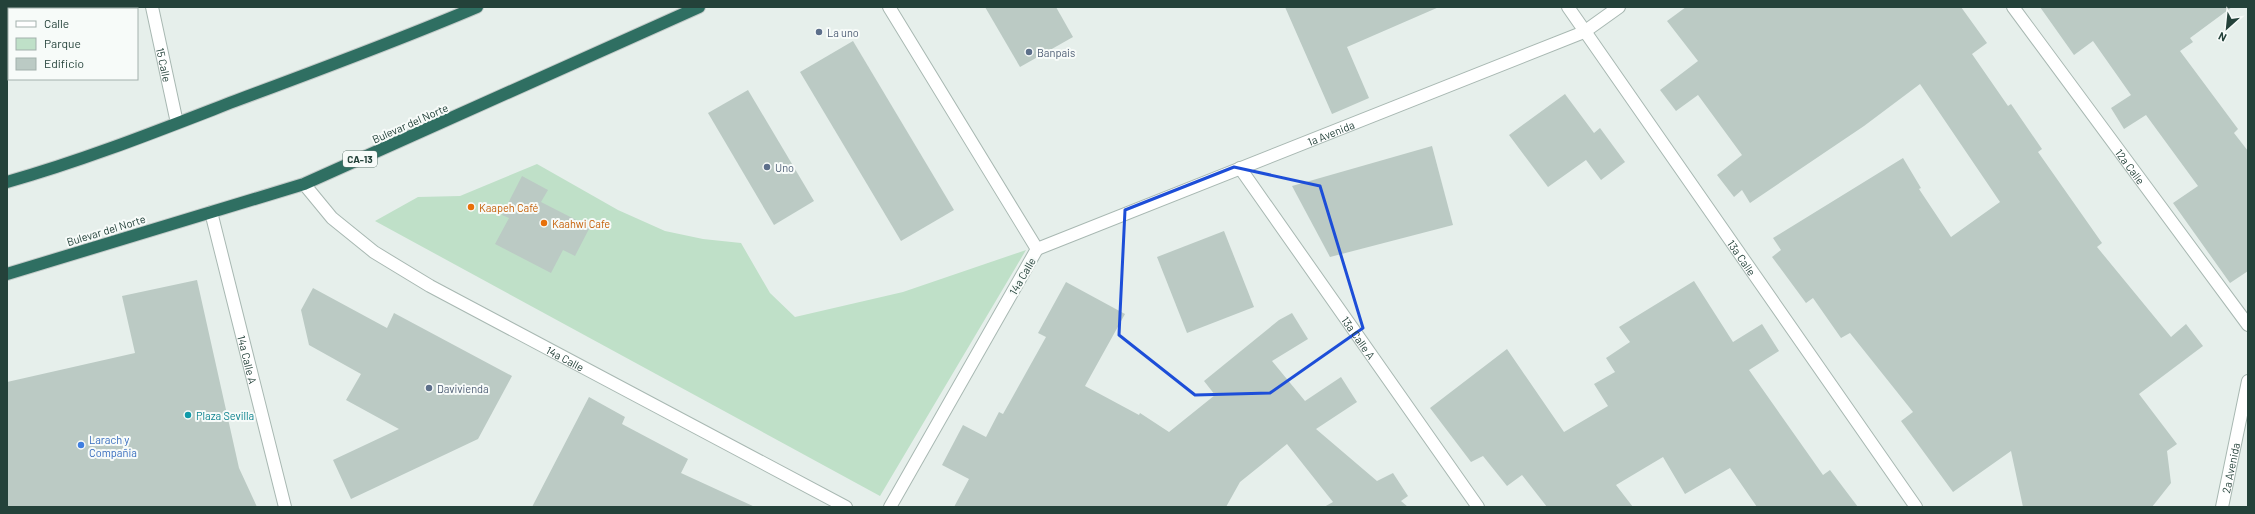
<svg xmlns="http://www.w3.org/2000/svg" width="2255" height="514" viewBox="0 0 2255 514" font-family="Barlow,sans-serif">
	<style>
		.green { fill: #bfe0c8 }
		.building { fill: #bbcac4 }
		.lines { fill: none; stroke-linecap: round; stroke-linejoin: round }
		.street-casing { stroke: #a8b8b2; stroke-width: 14 }
		.highway-casing { stroke: #c2cac8; stroke-width: 14 }
		.street { stroke: #fff; stroke-width: 12 }
		.highway { stroke: #2f6f62; stroke-width: 12 }
		.marked { fill: none; stroke: #1d4ed8; stroke-width: 3; stroke-linejoin: round }
		.service-dot { fill: #5c6f8a; stroke: #f7fbf9; stroke-width: 1.5 }
		.food-dot { fill: #e8710a; stroke: #f7fbf9; stroke-width: 1.5 }
		.culture-dot { fill: #0f9aa8; stroke: #f7fbf9; stroke-width: 1.5 }
		.shop-dot { fill: #3f7fe0; stroke: #f7fbf9; stroke-width: 1.5 }
		.labels { text-anchor: middle; dominant-baseline: central; stroke-width: 4; stroke-linejoin: round; paint-order: stroke }
		.shield { fill: #f7fbf9; stroke: #637a73; stroke-width: 1 }
		.shield-label { font-size: 10px; font-weight: bold; fill: #24423a }
		.service-label { font-size: 11px; fill: #4e5e75; stroke: #f7fbf9; text-anchor: start }
		.street-label { font-size: 11px; fill: #24423a; stroke: #f7fbf9 }
		.food-label { font-size: 11px; fill: #c56008; stroke: #f7fbf9; text-anchor: start }
		.culture-label { font-size: 11px; fill: #0d838f; stroke: #f7fbf9; text-anchor: start }
		.shop-label { font-size: 11px; fill: #366cbe; stroke: #f7fbf9; text-anchor: start }
	</style>
	<rect width="100%" height="100%" fill="#e6efeb"/>
	<!-- green -->
	<polygon class="green" points="537,164 618,210 665,231 703,239 741,243 770,293 795,317 903,292 1026,250 880,496 375,221 418,197 460,196"/>
	<!-- building -->
	<g class="building">
		<polygon points="985,7 1056,7 1073,37 1020,67"/>
		<polygon points="1285,7 1439,7 1347,47 1369,98 1332,114"/>
		<polygon points="1686,7 1961,7 1987,43 1972,54 2008,106 2011,104 2042,149 2038,152 2102,243 2097,247 2171,337 2186,324 2203,346 2139,394 2177,444 2167,451 2171,483 2152,507 2023,507 2011,451 1953,492 1901,421 1913,412 1850,333 1841,338 1813,298 1806,303 1772,257 1781,250 1773,238 1903,158 1921,188 1919,189 1951,237 2000,202 1920,84 1864,126 1750,203 1742,190 1734,197 1717,175 1742,155 1698,95 1676,111 1660,90 1698,61 1667,21"/>
		<polygon points="2040,7 2232,7 2190,38 2193,42 2180,51 2238,129 2234,133 2248,151 2248,271 2230,283 2173,203 2198,186 2146,115 2124,129 2111,108 2131,95 2093,41 2074,55"/>
		<polygon points="853,41 954,210 901,241 800,72"/>
		<polygon points="748,90 814,201 774,225 708,113"/>
		<polygon points="1565,94 1594,133 1600,128 1625,162 1601,180 1586,160 1548,187 1509,135"/>
		<polygon points="1432,146 1453,225 1330,257 1292,186"/>
		<polygon points="522,176 548,190 541,202 590,227 575,256 563,250 551,273 495,244 509,218 502,215"/>
		<polygon points="1224,231 1254,307 1187,333 1157,257"/>
		<polygon points="197,280 239,468 257,507 7,507 7,382 135,353 122,296"/>
		<polygon points="1694,281 1733,342 1762,324 1779,351 1749,370 1823,475 1830,470 1858,507 1757,507 1730,468 1685,494 1663,457 1616,485 1633,507 1547,507 1522,475 1507,486 1483,456 1471,462 1430,408 1507,349 1564,432 1608,406 1594,384 1615,372 1606,358 1630,342 1619,327"/>
		<polygon points="1066,282 1125,314 1085,386 1139,415 1140,413 1169,432 1215,395 1204,381 1279,320 1292,313 1308,339 1272,361 1305,401 1341,377 1357,402 1316,429 1377,481 1393,473 1408,496 1401,501 1408,507 1324,507 1333,502 1287,444 1240,482 1226,507 954,507 969,479 942,465 963,425 986,437 999,412 1003,414 1046,337 1038,333"/>
		<polygon points="313,288 387,328 394,313 512,376 478,439 351,499 333,460 399,429 346,400 361,374 309,345 301,310"/>
		<polygon points="589,397 625,417 622,424 688,459 681,473 755,507 532,507"/>
	</g>
	<g class="lines">
		<!-- street casing -->
		<g class="street-casing">
			<g id="street">
				<path id="s1" d="M152 7 177 123"/>
				<polyline points="889,7 1037,249 890,507"/>
				<path id="s2" d="M1568 7 1916 507"/>
				<path id="s3" d="M2013 7 2248 325"/>
				<path id="s4" d="M1240 168 1478 507"/>
				<path id="s5" d="M304 184 332 218 374 252 430 286 846 507"/>
				<path id="s6" d="M211 212 285 507"/>
				<path id="s7" d="M1037 249 1584 32 1619 7"/>
				<path id="s8" d="M2222 507 2248 381"/>
			</g>
		</g>
		<!-- highway casing -->
		<g class="highway-casing">
			<g id="highway">
				<path d="M7 182C85 160 160 130 235 101 316 71 397 41 477 7"/>
				<polyline points="7,274 304,184 699,7"/>
			</g>
		</g>
		<!-- street -->
		<use href="#street" class="street"/>
		<!-- highway -->
		<use href="#highway" class="highway"/>
	</g>
	<!-- marked area -->
	<path class="marked" d="M1234 167 1320 186 1363 328 1270 393 1195 395 1119 335 1125 210Z"/>
	<!-- markers -->
	<g class="service-dot">
		<circle cx="819" cy="32" r="4"/>
		<circle cx="1029" cy="52" r="4"/>
		<circle cx="767" cy="167" r="4"/>
		<circle cx="429" cy="388" r="4"/>
	</g>
	<g class="food-dot">
		<circle cx="471" cy="207" r="4"/>
		<circle cx="544" cy="223" r="4"/>
	</g>
	<circle class="culture-dot" cx="188" cy="415" r="4"/>
	<circle class="shop-dot" cx="81" cy="445" r="4"/>
	<g class="labels">
		<!-- shield labels -->
		<rect class="shield" x="343" y="151" width="34" height="16" rx="3"/>
		<g class="shield-label">
			<text x="360" y="159">CA-13</text>
		</g>
		<!-- service labels -->
		<g class="service-label">
			<text x="827" y="32">La uno</text>
			<text x="1037" y="52">Banpais</text>
			<text x="775" y="167">Uno</text>
			<text x="437" y="388">Davivienda</text>
		</g>
		<!-- street labels -->
		<g class="street-label">
			<text stroke="none"><textPath href="#s1" startOffset="59">15 Calle</textPath></text>
			<text transform="translate(410 123) rotate(-24)">Bulevar del Norte</text>
			<text stroke="none"><textPath href="#s7" startOffset="316">1a Avenida</textPath></text>
			<text stroke="none"><textPath href="#s3" startOffset="198">12a Calle</textPath></text>
			<text transform="translate(106 230) rotate(-17)">Bulevar del Norte</text>
			<text stroke="none"><textPath href="#s2" startOffset="305">13a Calle</textPath></text>
			<text transform="translate(1022 276) rotate(-60)">14a Calle</text>
			<text stroke="none"><textPath href="#s4" startOffset="207">13a Calle A</textPath></text>
			<text stroke="none"><textPath href="#s5" startOffset="317">14a Calle</textPath></text>
			<text stroke="none"><textPath href="#s6" startOffset="152">14a Calle A</textPath></text>
			<text stroke="none"><textPath href="#s8" startOffset="40">2a Avenida</textPath></text>
		</g>
		<!-- food labels -->
		<g class="food-label">
			<text x="479" y="207">Kaapeh Café</text>
			<text x="552" y="223">Kaahwi Cafe</text>
		</g>
		<!-- culture labels -->
		<g class="culture-label">
			<text x="196" y="415">Plaza Sevilla</text>
		</g>
		<!-- shop labels -->
		<g class="shop-label">
			<text x="89" y="439">Larach y<tspan x="89" dy="13">Compañia</tspan></text>
		</g>
	</g>
	<!-- border -->
	<rect width="2255" height="514" fill="none" stroke="#24423a" stroke-width="16"/>
	<!-- legend -->
	<rect x="8" y="8" width="130" height="72" fill="#f7fbf9" stroke="#a3b1ad"/>
	<rect x="16" y="21" width="20" height="6" fill="#ffffff" stroke="#a3b1ad"/>
	<text x="44" y="28" font-size="12" fill="#24423a">Calle</text>
	<rect x="16" y="38" width="20" height="12" fill="#bfe0c8" stroke="#a3b1ad"/>
	<text x="44" y="48" font-size="12" fill="#24423a">Parque</text>
	<rect x="16" y="58" width="20" height="12" fill="#bbcac4" stroke="#a3b1ad"/>
	<text x="44" y="68" font-size="12" fill="#24423a">Edificio</text>
	<!-- north arrow -->
	<g transform="translate(2227 28) rotate(207)" stroke="#f7fbf9" stroke-width="3" paint-order="stroke">
	<path d="M0-3L7 15L0 10L-7 15Z" fill="#24423a"/>
	<text y="-6" font-size="11" font-weight="bold" text-anchor="middle" fill="#24423a">N</text>
	</g>
</svg>
